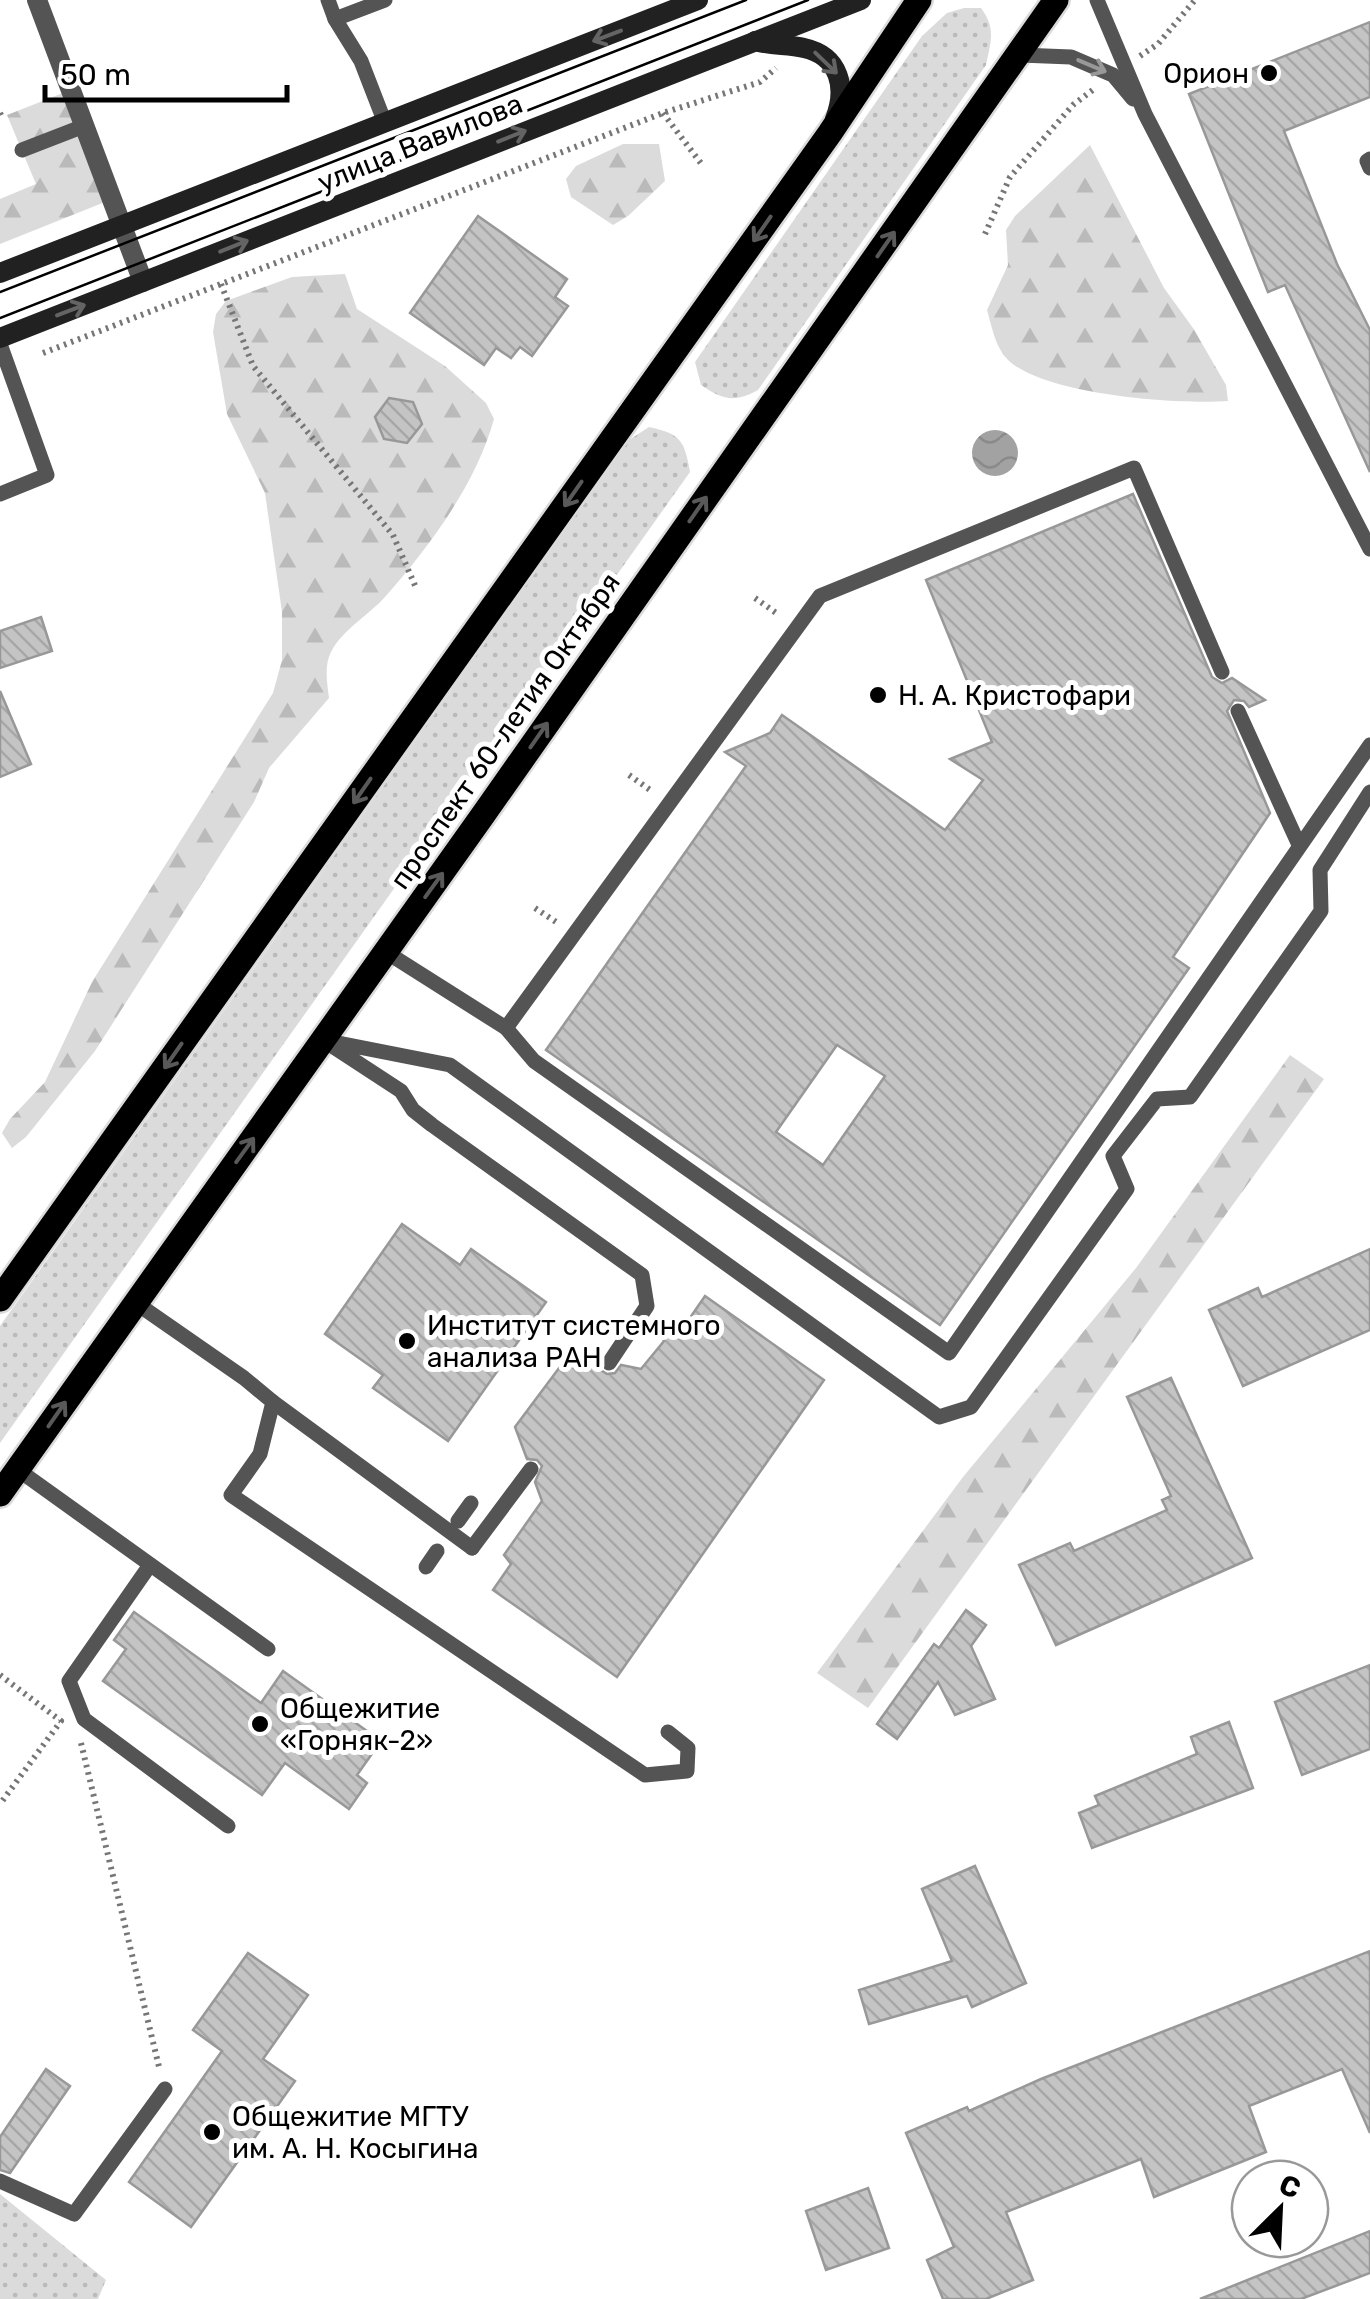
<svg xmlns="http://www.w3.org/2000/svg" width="1370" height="2299" viewBox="0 0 1370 2299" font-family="Rubik,sans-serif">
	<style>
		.grass { fill: url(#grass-dots) }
		.forest { fill: url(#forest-firs) }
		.water { fill: url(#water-waves) }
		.building { fill: url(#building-back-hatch); stroke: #989898; stroke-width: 2.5; fill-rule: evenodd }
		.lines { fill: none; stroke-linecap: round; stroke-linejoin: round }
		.primary-casing { stroke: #dbdbdb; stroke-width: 30 }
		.path { stroke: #767676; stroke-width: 6; stroke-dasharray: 2.5 5; stroke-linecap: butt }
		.service { stroke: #545454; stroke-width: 15 }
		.minor { stroke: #545454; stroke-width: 20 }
		.secondary { stroke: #212121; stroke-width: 20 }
		.primary { stroke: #000; stroke-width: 25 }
		.tram { stroke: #000; stroke-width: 2.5 }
		.service-bridge { stroke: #545454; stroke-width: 15 }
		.oneway { stroke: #646464 }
		.oneway2 { stroke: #989898 }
		.oneway3 { stroke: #595959 }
		.poi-dot { fill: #000; stroke: #fff; stroke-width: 4 }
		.labels { text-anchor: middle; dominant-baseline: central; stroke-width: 10; stroke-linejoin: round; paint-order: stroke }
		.poi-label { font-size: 28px; fill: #000; stroke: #fff; text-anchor: start }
		.street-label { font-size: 28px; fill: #000; stroke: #fff }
	</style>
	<defs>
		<pattern id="grass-dots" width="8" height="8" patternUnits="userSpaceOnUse" patternTransform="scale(2.5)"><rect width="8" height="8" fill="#dbdbdb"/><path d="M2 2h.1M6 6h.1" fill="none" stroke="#bababa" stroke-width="1.8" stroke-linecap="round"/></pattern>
		<pattern id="forest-firs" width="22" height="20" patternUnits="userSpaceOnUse" patternTransform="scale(2.5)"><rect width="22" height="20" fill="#dbdbdb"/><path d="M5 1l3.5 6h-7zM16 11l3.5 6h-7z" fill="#bababa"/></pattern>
		<pattern id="water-waves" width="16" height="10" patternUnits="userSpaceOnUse" patternTransform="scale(2.5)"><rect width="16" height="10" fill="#a2a2a2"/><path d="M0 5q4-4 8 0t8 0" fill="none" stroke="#8a8a8a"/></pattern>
		<pattern id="building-back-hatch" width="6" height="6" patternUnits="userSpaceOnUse" patternTransform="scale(2.5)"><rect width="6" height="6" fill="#c4c4c4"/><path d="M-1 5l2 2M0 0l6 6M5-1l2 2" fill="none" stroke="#a7a7a7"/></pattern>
	</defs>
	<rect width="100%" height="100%" fill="#fff"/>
	<!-- grass -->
	<g class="grass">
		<path d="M964 8H981C996 28 991 41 986 65L758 390C734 403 723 400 701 385L695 362 922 36 947 13Z"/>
		<path d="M649 427C681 434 684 440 690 472L0 1443V1326L629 440Z"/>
		<polygon points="0,2194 106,2280 98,2299 0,2299"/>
	</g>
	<!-- forest -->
	<g class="forest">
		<polygon points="63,93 105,202 0,244 0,199 36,184 7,115"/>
		<polygon points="623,144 659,144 665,181 628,216 613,225 571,197 566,179 576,166"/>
		<path d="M1090 145 1164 288 1193 328 1226 385 1228 401C1179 405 1044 395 1008 360 995 347 992 327 987 310L1008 265 1006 230 1015 216Z"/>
		<path d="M345 274 357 309 445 366 486 403 494 419C476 484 430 546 385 597 369 615 342 630 331 652 324 666 327 682 329 698L269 768 254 802 95 1051 26 1137 12 1148 2 1133 10 1119 45 1082 92 982 273 693 282 660V612L265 493 227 414 213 332 216 314 226 301 292 277Z"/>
		<polygon points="1290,1055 1324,1079 868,1708 817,1673 963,1477 1136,1268"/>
	</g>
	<!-- water -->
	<circle class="water" cx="995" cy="453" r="23"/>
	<!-- building -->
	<g class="building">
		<polygon points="1370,22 1370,97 1284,131 1337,264 1370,330 1370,472 1285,285 1268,292 1189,94"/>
		<polygon points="478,216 567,279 555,297 568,306 532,356 520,347 511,358 496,348 484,365 410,313"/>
		<polygon points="389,398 413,402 422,424 407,443 384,439 375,417"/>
		<path d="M1133 494 1212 677 1222 683 1232 678 1265 700 1249 707 1244 701 1234 700 1227 711 1270 813 1173 957 1189 968 940 1325 546 1050 746 766 725 752 770 733 782 715 945 830 983 780 950 759 992 742 926 580ZM837 1045 885 1076 823 1165 776 1132Z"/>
		<polygon points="41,617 52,651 0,668 0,631"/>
		<polygon points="0,691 31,764 0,777"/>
		<polygon points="402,1224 460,1265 471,1249 546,1302 448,1441 373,1388 383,1375 325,1334"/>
		<polygon points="1370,1249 1370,1330 1243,1386 1209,1310 1258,1288 1262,1297"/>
		<polygon points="705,1296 824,1380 617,1677 493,1590 511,1564 504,1555 542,1501 535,1482 542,1466 537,1460 527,1459 515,1427 565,1360 598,1363 599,1369 607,1374 615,1373 621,1365 641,1369 664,1341 655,1319 683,1328"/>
		<polygon points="1171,1378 1252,1558 1056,1645 1019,1565 1070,1543 1074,1551 1167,1510 1162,1500 1171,1496 1127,1397"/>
		<polygon points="966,1610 986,1625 971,1646 995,1699 955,1715 938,1682 897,1739 877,1724 934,1644 939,1648"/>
		<polygon points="134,1612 261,1703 283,1671 381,1741 357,1775 367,1783 349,1809 285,1763 262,1795 103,1681 126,1649 114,1640"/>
		<polygon points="1370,1665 1370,1749 1302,1775 1275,1702"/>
		<polygon points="1229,1722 1253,1788 1092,1848 1079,1813 1099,1805 1095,1796 1197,1754 1191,1737"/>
		<polygon points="975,1866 1026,1983 972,2007 967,1996 869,2024 859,1990 952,1961 922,1889"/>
		<polygon points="1370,1951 1370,2133 1342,2069 1249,2106 1266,2152 1154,2197 1141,2159 1006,2212 1033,2280 986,2299 943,2299 927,2260 954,2247 906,2133 967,2107 969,2111 1041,2079"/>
		<polygon points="248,1953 308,1995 263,2059 295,2081 191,2227 129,2182 222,2051 193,2030"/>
		<polygon points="46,2069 70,2086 10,2173 0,2170 0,2137"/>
		<polygon points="868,2188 889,2248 826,2270 806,2211"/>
		<polygon points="1370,2231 1370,2273 1301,2299 1200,2299"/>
	</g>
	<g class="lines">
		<!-- primary casing -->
		<g class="primary-casing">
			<g id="primary">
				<polyline points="0,1299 830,133 919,0"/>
				<polyline points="0,1494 483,815 1056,0"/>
			</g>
		</g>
		<!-- path -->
		<g class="path">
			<polyline points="1140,56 1158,44 1195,0"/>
			<polyline points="0,113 2,117"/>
			<polyline points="663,113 703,166"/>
			<polyline points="985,234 1010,177 1073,105 1094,89"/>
			<polyline points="221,284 253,366 393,535 417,590"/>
			<polyline points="43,353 663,113 760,82 776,68"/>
			<polyline points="755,598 779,615"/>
			<polyline points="629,775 653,792"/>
			<polyline points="535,908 559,924"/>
			<polyline points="0,1675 61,1721 0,1804"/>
			<polyline points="81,1743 160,2071"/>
		</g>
		<!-- service -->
		<g class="service">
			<polyline points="328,0 335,19"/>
			<polyline points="1097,0 1145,114 1370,549"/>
			<polyline points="1020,55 1071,57 1113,75 1133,99"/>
			<polyline points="385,123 361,61 335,19 385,0"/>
			<polyline points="22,150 84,126"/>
			<polyline points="1370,159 1367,161 1370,168"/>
			<polyline points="0,344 47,475 0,494"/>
			<polyline points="1238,711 1299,845"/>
			<polyline points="386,952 506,1028 820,596 1134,468 1222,672"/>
			<polyline points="506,1028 534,1061 949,1353 1370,745"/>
			<polyline points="136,1303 244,1378 273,1402 260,1454 231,1495 645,1775 687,1771 688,1748 668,1732"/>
			<polyline points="609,1363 647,1306 642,1275 432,1125 413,1110 401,1091 323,1040 450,1065 939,1417 971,1407 1127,1189 1113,1156 1157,1099 1190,1097 1321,911 1320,870 1370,792"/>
			<polyline points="17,1469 268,1649"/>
			<polyline points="458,1521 471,1503"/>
			<polyline points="472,1548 531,1469"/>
			<polyline points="150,1565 69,1681 84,1719 228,1826"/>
			<polyline points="426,1567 437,1551"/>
			<polyline points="0,2181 74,2214 165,2089"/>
		</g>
		<!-- minor -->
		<polyline class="minor" points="37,0 143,282"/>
		<!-- secondary -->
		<g class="secondary">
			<path d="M755 41C771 46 788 44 804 48 840 56 847 88 835 119"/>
			<polyline points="0,273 698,0"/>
			<polyline points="0,338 861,0"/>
		</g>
		<!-- primary -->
		<use href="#primary" class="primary"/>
		<!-- tram -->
		<g class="tram">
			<polyline points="0,292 746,0"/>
			<polyline points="0,318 808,0"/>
		</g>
		<!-- service-bridge -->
		<polyline class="service-bridge" points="273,1402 472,1548"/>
	</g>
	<!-- one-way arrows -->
	<defs><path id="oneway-shaft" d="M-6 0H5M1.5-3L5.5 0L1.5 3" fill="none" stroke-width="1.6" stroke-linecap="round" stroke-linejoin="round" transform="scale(2.5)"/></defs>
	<g class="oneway">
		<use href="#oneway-shaft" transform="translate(607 36) rotate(159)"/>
		<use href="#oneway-shaft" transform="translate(826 63) rotate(44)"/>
		<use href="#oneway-shaft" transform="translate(512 136) rotate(-22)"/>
		<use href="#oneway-shaft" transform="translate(234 246) rotate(-22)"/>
		<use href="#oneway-shaft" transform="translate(71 310) rotate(-21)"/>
	</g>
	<use class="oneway2" href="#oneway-shaft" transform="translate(1092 66) rotate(23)"/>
	<g class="oneway3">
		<use href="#oneway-shaft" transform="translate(762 229) rotate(125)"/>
		<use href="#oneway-shaft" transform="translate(886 244) rotate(-55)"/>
		<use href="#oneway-shaft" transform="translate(573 494) rotate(125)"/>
		<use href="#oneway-shaft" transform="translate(698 509) rotate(-55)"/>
		<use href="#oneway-shaft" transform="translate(539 735) rotate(-55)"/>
		<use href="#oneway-shaft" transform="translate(362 791) rotate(125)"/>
		<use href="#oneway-shaft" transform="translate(434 885) rotate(-54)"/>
		<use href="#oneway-shaft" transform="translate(173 1056) rotate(125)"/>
		<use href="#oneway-shaft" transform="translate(245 1150) rotate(-54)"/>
		<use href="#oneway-shaft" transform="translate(57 1414) rotate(-55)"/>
	</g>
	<!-- markers -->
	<g class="poi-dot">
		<circle cx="1269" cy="73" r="10"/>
		<circle cx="878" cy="695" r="10"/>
		<circle cx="407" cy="1341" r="10"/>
		<circle cx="260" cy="1724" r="10"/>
		<circle cx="212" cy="2132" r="10"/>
	</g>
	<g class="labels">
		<!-- poi labels -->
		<g class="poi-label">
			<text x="1249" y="73" text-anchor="end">Орион</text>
			<text x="898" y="695">Н. А. Кристофари</text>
			<text x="427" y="1325">Институт системного<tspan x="427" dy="32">анализа РАН</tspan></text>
			<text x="280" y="1708">Общежитие<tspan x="280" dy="32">«Горняк-2»</tspan></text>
			<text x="232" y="2116">Общежитие МГТУ<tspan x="232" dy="32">им. А. Н. Косыгина</tspan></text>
		</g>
		<!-- street labels -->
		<g class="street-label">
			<text transform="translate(420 143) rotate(-22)">улица Вавилова</text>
			<text transform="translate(505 731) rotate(-55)">проспект 60-летия Октября</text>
		</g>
	</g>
	<!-- north arrow -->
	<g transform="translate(1280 2209) rotate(24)"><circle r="48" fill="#ffffff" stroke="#999999" stroke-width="2.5"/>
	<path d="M0-8L18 38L0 25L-18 38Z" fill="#000000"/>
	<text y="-15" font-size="28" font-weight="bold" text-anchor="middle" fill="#000000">С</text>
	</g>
	<!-- scale -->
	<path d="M45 85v15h242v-15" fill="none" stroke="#000000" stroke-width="5"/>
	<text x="60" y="85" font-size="30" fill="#000000" stroke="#ffffff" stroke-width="8" paint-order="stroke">50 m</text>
</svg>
